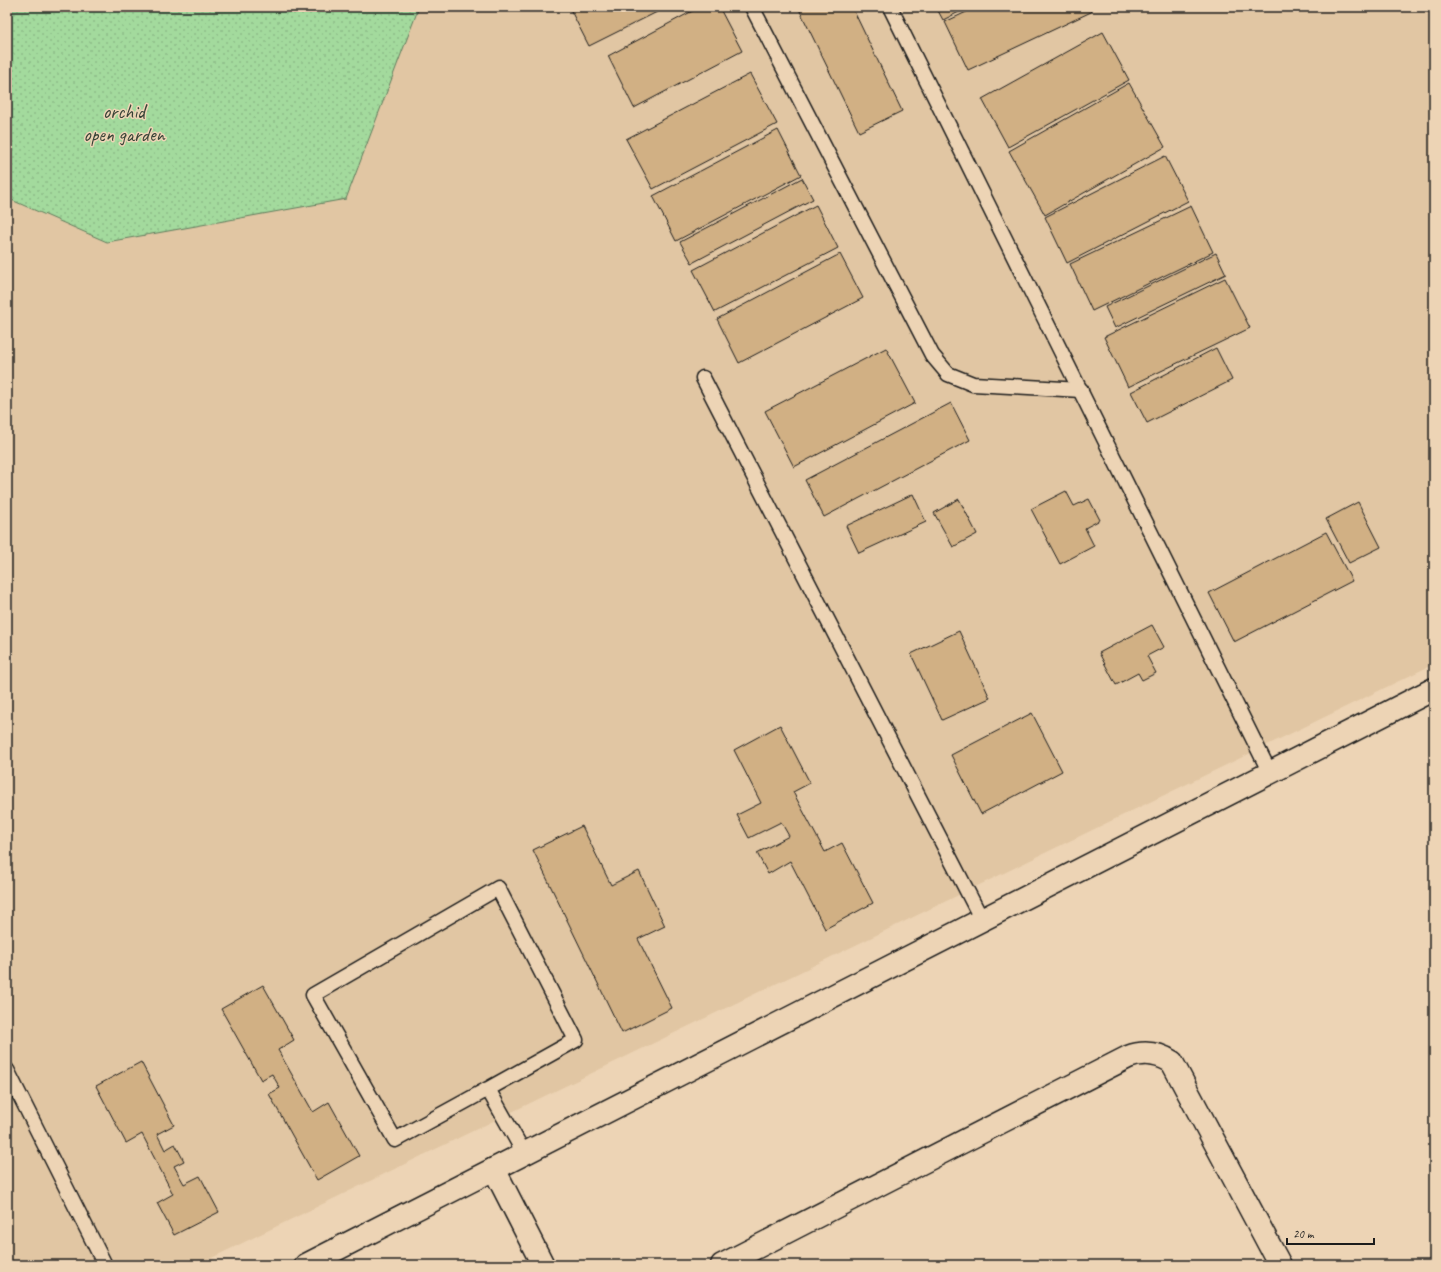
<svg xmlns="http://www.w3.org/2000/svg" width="1441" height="1272" viewBox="0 0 1441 1272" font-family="Caveat,sans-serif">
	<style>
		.built { fill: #e1c6a3 }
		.grass { fill: url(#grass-dots); stroke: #607b5c }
		.building { fill: #d1b084; stroke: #1c1c1c }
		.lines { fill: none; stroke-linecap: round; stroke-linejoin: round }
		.lane-casing { stroke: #1c1c1c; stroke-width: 17 }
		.street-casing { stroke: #1c1c1c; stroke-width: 25 }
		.lane { stroke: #edd4b5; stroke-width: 14 }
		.street { stroke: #edd4b5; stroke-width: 22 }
		.labels { text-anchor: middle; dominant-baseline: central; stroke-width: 3; stroke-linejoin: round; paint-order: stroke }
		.park-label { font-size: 20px; fill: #374236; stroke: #edd4b5 }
	</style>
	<defs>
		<pattern id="grass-dots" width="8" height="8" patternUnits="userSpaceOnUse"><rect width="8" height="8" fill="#a3da9d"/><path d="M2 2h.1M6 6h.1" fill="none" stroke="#8cba87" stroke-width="1.8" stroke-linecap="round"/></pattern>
	</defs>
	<rect width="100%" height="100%" fill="#edd4b5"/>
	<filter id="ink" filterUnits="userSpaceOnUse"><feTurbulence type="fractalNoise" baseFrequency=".025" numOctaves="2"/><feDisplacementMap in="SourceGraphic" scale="8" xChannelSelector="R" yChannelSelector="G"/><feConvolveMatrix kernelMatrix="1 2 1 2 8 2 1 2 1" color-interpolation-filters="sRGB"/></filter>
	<g filter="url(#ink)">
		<!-- built -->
		<polygon class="built" points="7,7 1434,7 1434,664 197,1265 7,1265"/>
		<!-- grass -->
		<polygon class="grass" points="7,7 419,7 346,199 107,242 7,198"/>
		<!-- building -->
		<g class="building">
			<polygon points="569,7 667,7 589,46"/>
			<polygon points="700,7 719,7 742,51 634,108 608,56"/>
			<polygon points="798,7 852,7 902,111 859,132"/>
			<polygon points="936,7 969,7 943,20"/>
			<polygon points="977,7 1088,7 1091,12 968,70 945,22"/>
			<polygon points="1103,32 1129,80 1008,147 982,99"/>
			<polygon points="750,74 777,124 653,189 626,139"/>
			<polygon points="1129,83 1165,147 1045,215 1009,151"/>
			<polygon points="778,130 801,175 676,241 653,196"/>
			<polygon points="1165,156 1188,201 1067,263 1045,217"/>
			<polygon points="802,178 813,199 692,263 680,242"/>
			<polygon points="816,205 838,248 715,312 693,270"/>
			<polygon points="1191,206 1213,252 1092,311 1070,264"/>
			<polygon points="1216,253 1226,274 1115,328 1105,307"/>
			<polygon points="840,254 863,298 739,363 717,319"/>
			<polygon points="1225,278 1250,328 1128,387 1104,337"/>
			<polygon points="886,348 915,403 794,467 765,411"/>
			<polygon points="1216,348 1232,380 1147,423 1131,392"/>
			<polygon points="951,403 970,440 824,517 805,480"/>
			<polygon points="1066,491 1074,506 1089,499 1100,520 1085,528 1094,546 1060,564 1031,509"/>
			<polygon points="913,494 926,522 859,553 846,526"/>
			<polygon points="959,499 977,534 953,547 934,513"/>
			<polygon points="1358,502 1381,547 1349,563 1326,519"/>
			<polygon points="1326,532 1352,581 1234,642 1209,593"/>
			<polygon points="1152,625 1164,647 1147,656 1156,673 1142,680 1138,673 1116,685 1099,653"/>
			<polygon points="959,631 990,698 942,720 911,654"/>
			<polygon points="1032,713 1062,771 981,814 951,755"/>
			<polygon points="780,725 810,783 793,792 825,852 842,843 873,903 825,929 790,861 768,874 757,853 789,836 781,822 749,838 737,815 761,803 734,750"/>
			<polygon points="582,826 611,885 639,871 665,926 638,939 672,1008 622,1033 533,850"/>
			<polygon points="263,985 294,1040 278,1050 313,1112 329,1102 359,1156 317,1180 269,1094 280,1088 272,1074 261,1080 221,1009"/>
			<polygon points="141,1062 174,1125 157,1134 165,1150 175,1144 184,1161 174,1166 184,1184 200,1176 219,1212 174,1235 157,1203 173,1194 142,1134 126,1143 96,1086"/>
		</g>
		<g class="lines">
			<!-- lane casing -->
			<g class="lane-casing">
				<g id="lane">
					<polyline points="752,7 932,355 948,374 973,384 1081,390"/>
					<polyline points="890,7 1270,773"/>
					<polyline points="703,378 982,920"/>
					<polyline points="7,1070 105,1265"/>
					<polyline points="488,1089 395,1140 313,995 498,888 576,1040 488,1089 524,1153"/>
				</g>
			</g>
			<!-- street casing -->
			<g class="street-casing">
				<g id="street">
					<polyline points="494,1169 543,1265"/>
					<polyline points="306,1265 1434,689"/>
					<path d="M722 1265 1128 1057C1144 1051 1158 1053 1172 1062L1280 1265"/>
				</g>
			</g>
			<!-- lane -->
			<use href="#lane" class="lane"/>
			<!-- street -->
			<use href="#street" class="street"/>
		</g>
	</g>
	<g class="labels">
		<!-- park labels -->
		<g class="park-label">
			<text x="124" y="111">orchid<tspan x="124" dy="23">open garden</tspan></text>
		</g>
	</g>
	<!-- margin -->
	<rect width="1441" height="1272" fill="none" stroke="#edd4b5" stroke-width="24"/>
	<rect x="12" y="12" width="1417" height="1248" fill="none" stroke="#1c1c1c" stroke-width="1.5" filter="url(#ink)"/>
	<!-- scale -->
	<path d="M1287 1238v6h87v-6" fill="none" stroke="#1c1c1c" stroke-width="2"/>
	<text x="1293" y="1238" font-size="12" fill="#1c1c1c" stroke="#edd4b5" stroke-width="3" paint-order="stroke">20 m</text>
</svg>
